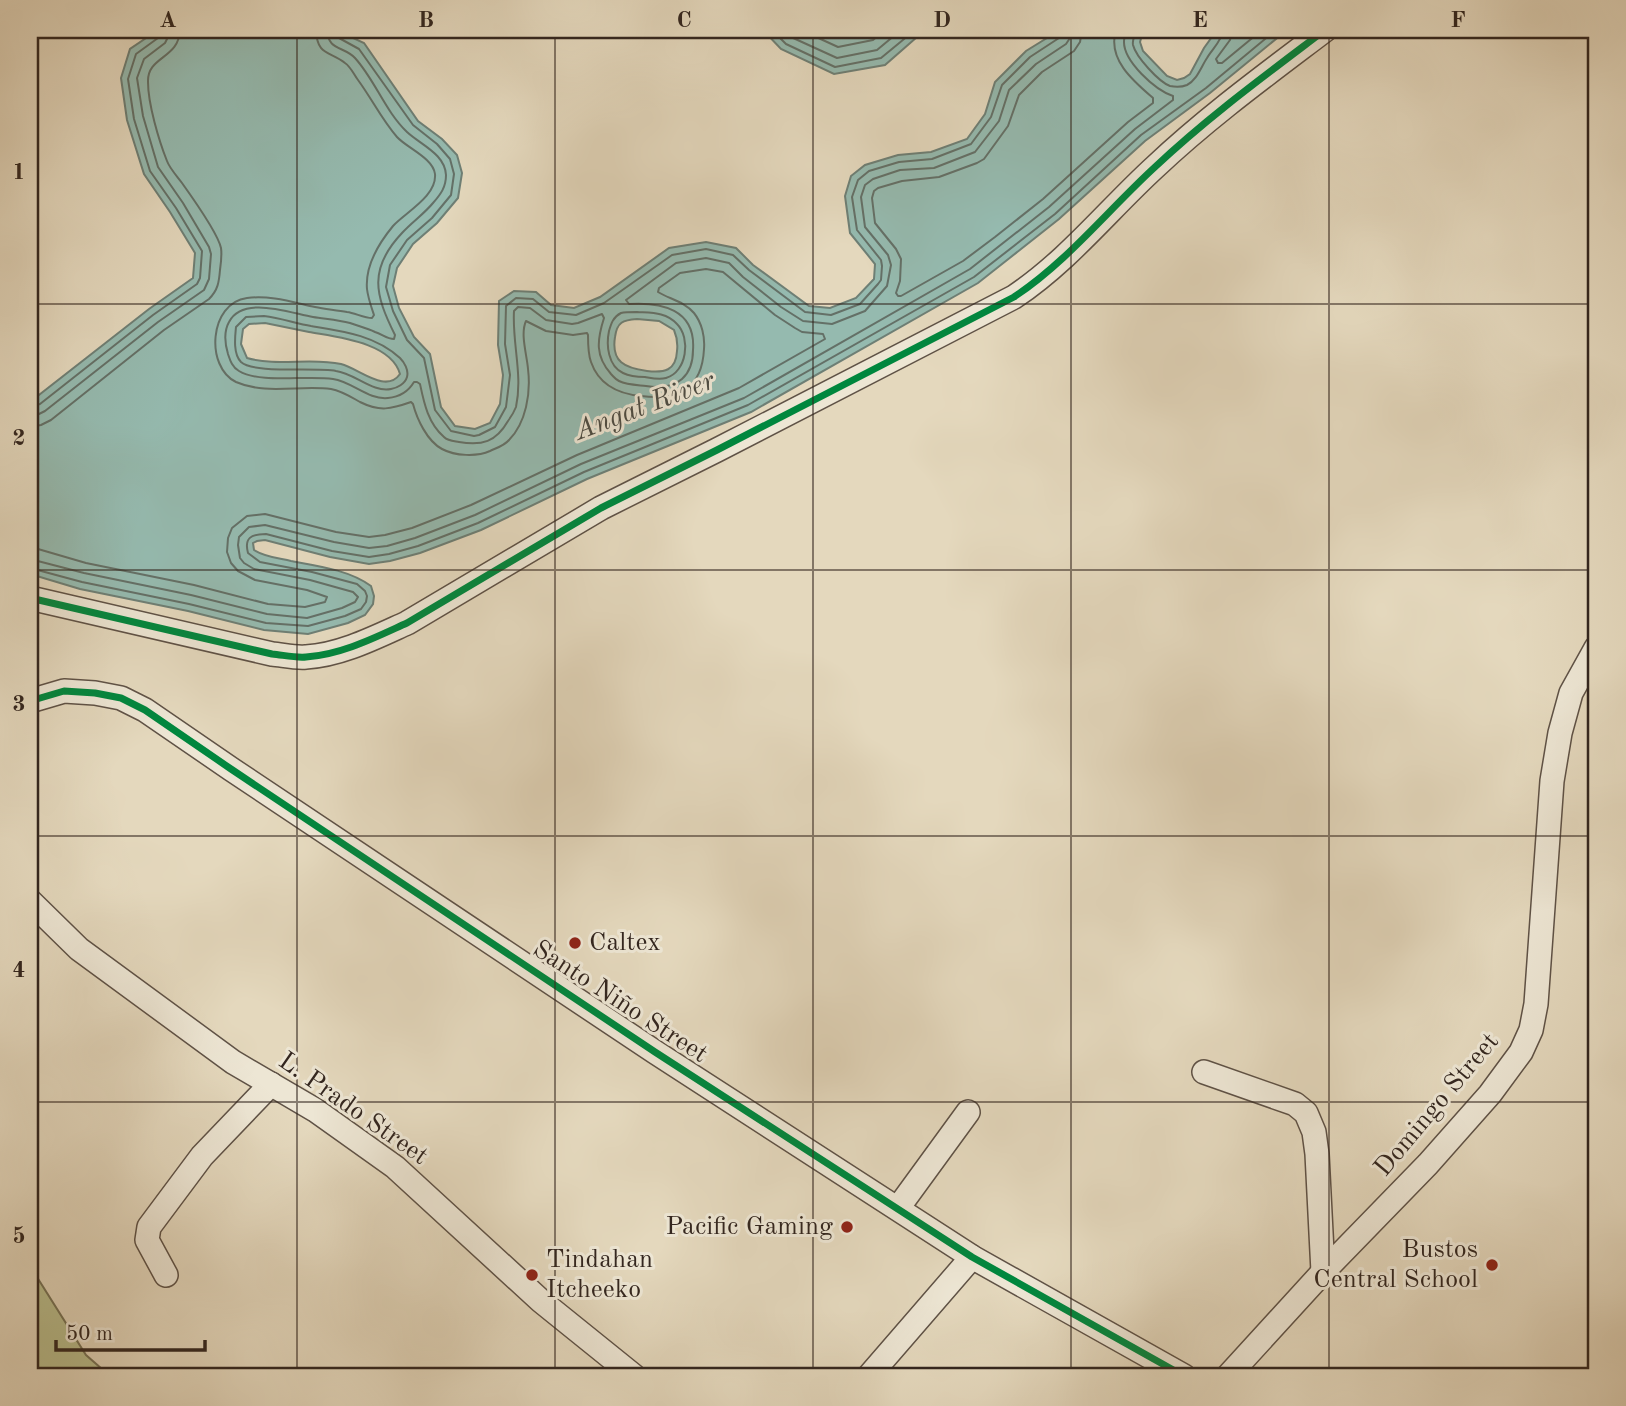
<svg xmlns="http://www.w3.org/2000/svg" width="1626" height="1406" viewBox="0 0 1626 1406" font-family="'Old Standard TT',serif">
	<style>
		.green { fill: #b9be8e; stroke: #767256; stroke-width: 2 }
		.water { fill: #95baaf; stroke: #6e7f75; stroke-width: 2; fill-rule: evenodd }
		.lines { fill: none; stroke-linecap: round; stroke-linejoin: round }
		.shore { stroke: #647067; stroke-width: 2 }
		.minor-casing { stroke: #5f5246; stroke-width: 26 }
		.minor { stroke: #ede6d4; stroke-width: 23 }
		.cycleway-casing { stroke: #ede6d4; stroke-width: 11 }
		.cycleway { stroke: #00873e; stroke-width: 7 }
		.grid { fill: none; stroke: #33261f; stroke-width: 2; stroke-opacity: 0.55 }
		.poi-dot { fill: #8f2418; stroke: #ede6d4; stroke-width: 2.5 }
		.labels { text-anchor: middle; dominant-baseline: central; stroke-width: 6; stroke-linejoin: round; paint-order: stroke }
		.poi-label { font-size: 26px; fill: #33261f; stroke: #ede6d4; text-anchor: start }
		.street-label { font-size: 26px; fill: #33261f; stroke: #ede6d4 }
		.water-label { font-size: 28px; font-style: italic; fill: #4c4b43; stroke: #ede6d4 }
		.neatline { fill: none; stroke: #33261f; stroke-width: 2.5 }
		.grid-label { font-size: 23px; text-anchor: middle; font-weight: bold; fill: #33261f }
	</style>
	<rect width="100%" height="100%" fill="#e4d8bd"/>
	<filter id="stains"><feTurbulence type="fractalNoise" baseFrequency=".00286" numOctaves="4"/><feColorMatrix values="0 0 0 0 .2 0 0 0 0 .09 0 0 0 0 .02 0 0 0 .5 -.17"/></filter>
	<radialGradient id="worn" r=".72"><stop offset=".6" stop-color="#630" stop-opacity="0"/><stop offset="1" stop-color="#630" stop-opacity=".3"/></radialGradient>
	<!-- green -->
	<polygon class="green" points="30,1266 86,1355 110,1376 30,1376"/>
	<!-- water -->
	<g class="water">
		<path d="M158 30H336L364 43 418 121 442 139 457 155 462 173 458 198 437 223 413 244 397 268 393 286 399 308 414 337 430 354 441 407 455 426 475 429 490 423 500 404 503 375 498 345 499 301 514 291 536 292 551 305 574 308 600 297 669 248 706 242 736 248 753 265 809 306 830 308 856 298 874 279 875 264 850 233 845 196 851 176 865 165 898 155 931 152 967 139 985 114 995 82 1026 51 1060 30H1147L1142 35 1140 42 1143 51 1167 76 1177 80 1184 78 1190 74 1204 48 1217 30H1287L1210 93 1145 141 1059 219 978 283 751 412 587 479 481 530 420 553 390 561 369 564 330 557 265 540 257 541 253 543 254 550C265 557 278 558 291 561 318 566 349 570 371 586L374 596 373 604 365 615 348 623 308 634 264 630 188 611 80 589 30 574V402L149 309 193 278 195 253 170 212 144 174 127 120 121 78 130 49ZM637 319 659 321 674 330C677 337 678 343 677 351 676 371 664 373 647 371 625 368 611 362 615 337 617 322 623 320 637 319ZM265 323C279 326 294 329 309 332 336 337 391 342 400 374 386 394 360 369 341 364 310 357 278 367 247 358L241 344 243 329 249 324Z"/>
		<polygon points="763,30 925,30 885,65 834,74 781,49"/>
	</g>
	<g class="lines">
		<!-- shore -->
		<g class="shore">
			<path d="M327 30C328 51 344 46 355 58 375 80 385 111 407 132 421 145 445 154 446 175 446 187 441 194 433 203 424 214 412 222 402 233 368 269 375 295 395 335L394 339C387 339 382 334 375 332 367 328 358 326 350 323 338 320 325 319 313 317 290 313 243 295 229 322 224 331 225 344 228 354 230 360 232 367 239 371 260 384 307 375 333 379 353 382 368 400 388 398 399 397 408 392 414 382H417L420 384C424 403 428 423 444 437 448 441 453 441 459 442 482 446 496 442 508 421 511 417 514 412 516 407 523 375 512 343 514 311L518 307 530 308 546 320 572 324 578 323 602 314 604 318C597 340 595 356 611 374 614 377 615 379 619 381 627 385 637 385 646 386 659 388 672 388 682 379 691 371 693 361 693 350 696 309 661 302 629 304L626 300 676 263 706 258 729 263 743 277 781 307 803 321 832 324 865 311 887 286 891 265 888 255 865 227 861 197 865 185 873 179 900 170 934 168 975 152 999 121 1009 90 1036 64 1066 44 1070 38 1071 30"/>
			<polyline points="335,30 336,34 339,38 359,49 413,125 437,144 450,159 454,174 451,195 432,218 407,240 390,265 386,287 393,311 407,340 424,358 435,410 451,431 474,436 479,435 495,427 506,407 510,375 505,344 506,306 516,298 533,299 549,312 576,315 604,303 672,255 706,249 733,255 749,270 805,312 831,315 860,304 878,284 881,280 882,266 881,260 857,230 852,197 858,180 869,171 899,162 932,159 971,144 991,117 1002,85 1030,57 1059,38 1062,30"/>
			<polyline points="772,30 786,44 835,67 881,58 915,30"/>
			<polyline points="784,30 791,37 837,58 877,50 901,30"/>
			<polyline points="801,30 838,47 873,40 885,30"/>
			<path d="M1082 30 1080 42 1074 51 1042 72 1019 95 1008 126 984 159 977 163 939 177 902 181 878 188 874 191 872 198 875 223 896 249 901 259 900 281 896 293 898 296H901L963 261 995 237 1043 199 1128 122 1153 103V98C1133 81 1107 59 1116 30"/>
			<path d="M1137 30C1135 35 1132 39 1133 45 1136 57 1159 82 1170 86 1175 87 1182 87 1187 85 1197 80 1201 67 1207 58 1212 49 1222 41 1223 30"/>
			<polyline points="1232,30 1230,40 1216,59 1218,63 1222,63 1262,30"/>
			<path d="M637 312C652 313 666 312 677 324 691 338 687 372 666 378 659 380 651 378 645 377 638 377 629 376 623 373 608 366 606 345 609 331 611 324 613 317 621 313 625 312 632 312 637 312Z"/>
			<path d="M264 316C280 318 295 323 311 326 342 331 375 335 400 358 404 362 409 370 407 377 405 384 397 388 391 389 373 393 354 373 336 371 316 367 254 374 241 362 233 354 235 337 236 327L246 317Z"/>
			<polyline points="30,407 40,404 153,315 197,284 200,278 202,251 176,208 150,171 134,119 128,79 136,54 158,38 160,30"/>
			<polyline points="30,416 37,415 45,411 158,322 204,290 209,279 211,254 209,247 183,203 158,167 143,116 137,78 144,59 165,43 168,37 169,30"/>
			<path d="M30 427 41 425 51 420 164 330 209 299C218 290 219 282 220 270 221 263 222 255 221 248 218 234 192 197 182 183 177 176 170 169 167 161 159 141 148 104 148 82 147 56 179 59 180 30"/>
			<path d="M30 548 38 549 86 563 194 585 268 604 305 607 325 602 327 597 307 590 255 580 238 571 231 563 227 552 228 538 232 528 247 516 265 514 336 532 369 537 385 535 412 528 471 505 577 455 739 388 825 339 823 334 802 332 795 328 775 315 723 272 706 269 680 273 659 288 658 292C669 299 684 301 694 313 702 323 705 337 704 349 702 389 678 401 641 396 619 394 599 385 591 362 588 354 588 344 588 335L587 333 573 335 546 331 526 321C520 334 527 355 528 369 531 393 526 423 509 440 504 446 496 448 490 451 477 457 455 456 442 449 427 441 417 419 413 404L411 402C391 409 380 412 360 402 351 397 342 391 331 389 300 385 265 395 236 382 205 367 209 303 247 298 270 295 292 302 315 307 325 309 336 310 347 312 355 313 364 318 372 318L374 315C371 306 368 298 367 289 365 266 379 243 393 226 406 212 437 196 435 174 433 158 407 148 397 137 382 120 372 99 358 80 354 75 351 67 345 63 330 51 317 56 316 30"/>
			<path d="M30 559 84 573 191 595 267 614 307 618 342 608 355 602 358 597 353 592 310 580 254 569 244 563 240 558 238 545 239 537 249 527 265 525 334 542 369 548 387 546 415 538 475 515 581 464 744 398 970 269 1049 207 1135 129 1173 100V96C1155 90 1123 61 1124 41 1124 38 1126 33 1127 30"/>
			<path d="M30 568 82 582 189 604 266 623 308 626 345 616 361 609 366 602 367 596 365 591 357 584 312 572 260 562 248 553C244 538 251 534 266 534L332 551 369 557 389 554 418 546 478 523 584 472 748 405 974 277 1055 214 1141 135 1206 88 1276 30"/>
		</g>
		<!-- minor casing -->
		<g class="minor-casing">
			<g id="minor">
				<path d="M30 598 272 654C283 655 295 658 306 657 341 655 376 637 407 623L601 508 717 450 1014 297C1068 261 1108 210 1155 167 1208 117 1267 74 1325 30"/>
				<polyline points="30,701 64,691 95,693 121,698 145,710 231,769 655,1052 972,1257 1184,1376"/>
				<polyline points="30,901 79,949 233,1062 315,1110 395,1167 541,1301 634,1376"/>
				<polyline points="1204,1072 1295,1104 1306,1113 1314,1132 1317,1154 1323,1272"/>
				<polyline points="898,1208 968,1112"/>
				<polyline points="166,1275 147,1240 149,1227 202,1156 271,1084"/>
				<polyline points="869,1376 972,1257"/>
				<polyline points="1228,1376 1323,1272 1428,1164 1490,1094 1521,1052 1531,1030 1536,1004 1552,781 1560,733 1571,693 1596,648"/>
			</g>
		</g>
		<!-- minor -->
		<use href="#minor" class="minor"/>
		<!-- cycleway casing -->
		<g class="cycleway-casing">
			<g id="cycleway">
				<path d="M30 598 272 654C283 655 295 658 306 657 341 655 376 637 407 623L601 508 717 450 1014 297C1068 261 1108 210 1155 167 1208 117 1267 74 1325 30"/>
				<polyline points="30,701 64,691 95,693 121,698 145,710 231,769 655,1052 972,1257 1184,1376"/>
			</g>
		</g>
		<!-- cycleway -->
		<use href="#cycleway" class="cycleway"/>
	</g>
	<!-- grid -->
	<path class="grid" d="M297 30V1376M555 30V1376M813 30V1376M1071 30V1376M1329 30V1376M30 304H1596M30 570H1596M30 836H1596M30 1102H1596"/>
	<!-- markers -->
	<g class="poi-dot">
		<circle cx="575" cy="943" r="7"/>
		<circle cx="847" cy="1227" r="7"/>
		<circle cx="1492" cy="1265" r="7"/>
		<circle cx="532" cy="1275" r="7"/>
	</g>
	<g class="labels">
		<!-- poi labels -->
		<g class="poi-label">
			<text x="589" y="943">Caltex</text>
			<text x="833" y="1227" text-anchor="end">Pacific Gaming</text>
			<text x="1478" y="1250" text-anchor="end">Bustos<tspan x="1478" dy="30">Central School</tspan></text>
			<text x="546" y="1260">Tindahan<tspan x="546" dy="30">Itcheeko</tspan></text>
		</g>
		<!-- street labels -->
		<g class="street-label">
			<text transform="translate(620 1002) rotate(33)">Santo Niño Street</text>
			<text transform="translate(1437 1105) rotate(-50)">Domingo Street</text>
			<text transform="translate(353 1109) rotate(35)">L. Prado Street</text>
		</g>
		<!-- water labels -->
		<g class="water-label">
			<text transform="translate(645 407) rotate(-21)">Angat River</text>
		</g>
	</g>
	<!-- margin -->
	<rect width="1626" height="1406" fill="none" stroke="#e4d8bd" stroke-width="77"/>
	<!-- scale -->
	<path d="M56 1340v10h149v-10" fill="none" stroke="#33261f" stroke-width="3.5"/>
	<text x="66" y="1340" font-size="21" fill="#33261f" stroke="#ede6d4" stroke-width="5" paint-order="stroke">50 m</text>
	<rect x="38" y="38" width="1550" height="1330" class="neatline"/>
	<g class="grid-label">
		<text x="168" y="27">A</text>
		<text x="426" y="27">B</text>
		<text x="684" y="27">C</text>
		<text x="942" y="27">D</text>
		<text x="1200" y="27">E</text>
		<text x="1458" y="27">F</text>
		<text x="19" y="179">1</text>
		<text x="19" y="445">2</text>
		<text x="19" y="711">3</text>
		<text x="19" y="977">4</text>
		<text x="19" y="1243">5</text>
	</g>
	<rect width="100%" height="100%" filter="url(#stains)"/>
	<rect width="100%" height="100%" fill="url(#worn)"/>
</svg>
